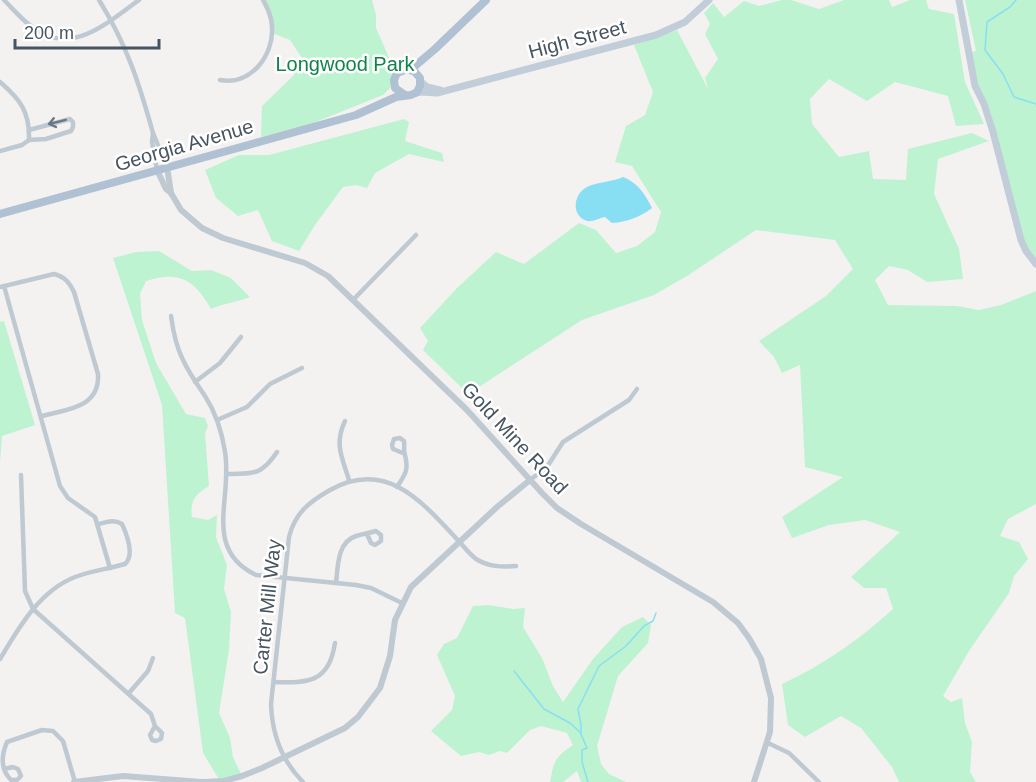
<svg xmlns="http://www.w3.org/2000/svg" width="1036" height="782" viewBox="0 0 1036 782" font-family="Helvetica,sans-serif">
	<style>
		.green { fill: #bef3d1 }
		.water { fill: #88dff3 }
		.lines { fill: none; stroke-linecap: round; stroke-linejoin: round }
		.stream { stroke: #88dff3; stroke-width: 1.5 }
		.minor { stroke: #bec9d2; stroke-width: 4.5 }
		.tertiary { stroke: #bec9d2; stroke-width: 6 }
		.secondary { stroke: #c1cdd9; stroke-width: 7 }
		.primary { stroke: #afc1d2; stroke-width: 8 }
		.oneway { stroke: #6b7883 }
		.labels { text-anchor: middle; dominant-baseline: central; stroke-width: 5; stroke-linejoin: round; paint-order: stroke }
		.street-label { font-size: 20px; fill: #475561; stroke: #fff }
		.park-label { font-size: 20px; fill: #108448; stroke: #fff }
	</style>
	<rect width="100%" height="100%" fill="#f4f1f1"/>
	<!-- green -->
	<g class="green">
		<polygon points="263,0 372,0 376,15 376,28 395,71 390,88 383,95 308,125 261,137 262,106 293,76 304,61 290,40 272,33 272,26"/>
		<path d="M782 0H791L819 9 844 0H889L892 7 910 0H926L929 9 954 14 965 82 984 124 956 126 948 96 895 82 867 101 829 79 810 99 812 124 839 157 869 151 873 179 906 180 908 149 972 133 989 141 938 159 934 194 959 249 963 279 927 282 908 270 889 266 875 280 888 305 957 306 979 310 1001 305 1036 291V504L1008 519 1000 536 1019 542 1028 559 1014 576 1009 593 969 651 943 696 951 702 962 698 965 723 972 742 970 772 976 782H899L892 767 861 728 841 716 805 737 788 725 782 684C823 665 859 640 893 609L886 588H864L851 577 900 532 865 520 829 525 792 538 782 517 843 477 805 467 800 365 782 373 774 357 759 341 826 296 853 269 835 240 756 230 687 276 654 295 582 320 468 394 423 350 428 341 420 328 457 288 496 252 524 264 579 223 596 230 616 253 637 246 655 232 661 212 632 166 615 162 626 126 645 115 653 92 634 45 677 30 708 89 705 78 718 59 705 34 710 24 704 13 713 3 724 17 744 1 759 6Z"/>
		<polygon points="965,0 1036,0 1036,264 1026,251 968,53 976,51"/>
		<polygon points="404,119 409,122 405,141 442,153 444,162 409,154 375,173 367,188 356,185 343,187 315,225 299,251 272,241 258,210 238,216 216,198 205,170 239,155 269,155"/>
		<path d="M159 251 192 271 211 270 231 278 250 297C237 302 224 303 211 309 195 280 179 270 146 281L140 294 142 320 156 363 186 414 205 418 208 426 205 433 209 486C194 495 190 501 192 517L208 520 217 515 216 537 227 565 224 589 231 612 229 650 219 713 230 738 233 757 242 776 220 781 203 753 185 618 175 613 162 405 113 258 136 252Z"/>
		<polygon points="4,321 35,425 2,436 0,463 0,322"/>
		<path d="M489 605 513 609 525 608 523 627 542 658 553 686 563 702 593 659 622 627 643 617 651 625 648 643 618 676 597 746 601 764 609 774 626 782H581L577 771 563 782H550C554 761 555 757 573 745L567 733 541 726 530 730 507 753 500 751 489 755 479 752 461 756 431 731 452 710 455 696 437 655 444 644 457 638 473 606Z"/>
	</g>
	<!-- water -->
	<path class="water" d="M623 177C637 182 646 195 652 208 640 217 627 222 612 223L605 217C599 218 593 222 587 221 571 216 573 194 587 187 597 182 612 182 623 177Z"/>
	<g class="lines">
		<!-- stream -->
		<g class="stream">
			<polyline points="1016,0 1010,7 987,22 985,50 1003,74 1014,97 1036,104"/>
			<polyline points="514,671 544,709 570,723 580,732 587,748 582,750 582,762 588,782"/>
			<polyline points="581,734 581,725 578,709 599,666 626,646 644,626 653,621 656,613"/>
		</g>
		<!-- minor -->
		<g class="minor">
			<path d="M4 0C13 9 21 19 31 26 70 58 107 23 139 0"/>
			<path d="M99 0C127 45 139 83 153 133"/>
			<path d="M220 80C250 86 274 56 272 27 272 17 268 9 263 0"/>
			<path d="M0 82C20 99 30 112 29 140"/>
			<polyline points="0,151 22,145 29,140 46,139 71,131 73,127 73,122 70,119 29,130"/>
			<polyline points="157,170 152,142 153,133 167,167"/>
			<polyline points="4,286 60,486 68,498 95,517 110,568"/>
			<path d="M0 287 54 274C65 277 69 282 74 292L98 374C100 408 67 409 42 416"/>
			<polyline points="353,300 416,235"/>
			<path d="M171 316C173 331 176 346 183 360 189 373 197 384 205 396 216 413 222 432 225 452 233 498 202 549 256 575L356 585 371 588 402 603"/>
			<polyline points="195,382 220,363 241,337"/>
			<polyline points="217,420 247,407 270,384 302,368"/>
			<path d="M345 421C334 444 342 457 349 480"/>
			<path d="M227 474C253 474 262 475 277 452"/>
			<polyline points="21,475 25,591 33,609 151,714 155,726 162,733 161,739 156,741 152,740 150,735 155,726"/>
			<polyline points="530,480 547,467 563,442 629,400 637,389"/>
			<path d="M397 487C405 474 409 471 405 455 403 450 405 446 404 441L400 438 394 439 392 445 393 449 403 453"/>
			<path d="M336 583C338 567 337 542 356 536 363 534 369 533 376 531L381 535V541L375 545 371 543 367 534"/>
			<path d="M0 659C18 629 39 591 75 577 90 571 108 569 125 564 135 555 127 535 122 524 114 519 107 522 99 524"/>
			<path d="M274 682C308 683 329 683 335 643"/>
			<polyline points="129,693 148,671 153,658"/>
			<polyline points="768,743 789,753 819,782"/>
			<path d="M4 769 13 767 18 769 21 776 17 780H11C0 769 1 756 7 742L42 730 53 731 63 741 75 782"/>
			<path d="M303 782C282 761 272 733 271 704L289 537C295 513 309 502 330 490 384 460 419 498 454 536 461 543 468 553 476 559 489 567 502 567 516 566"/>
		</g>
		<!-- tertiary -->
		<g class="tertiary">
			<polyline points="167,167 171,193"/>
			<polyline points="157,170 166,189 171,193 181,210 202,228 223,238 305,263 328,276 467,410 542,493 557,508 581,524 713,602 738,623 749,638 761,659 771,698 770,732 754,782"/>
			<polyline points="74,782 123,776 202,782 224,781 242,776 262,768 345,728 358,717 380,688 390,656 395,620 411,587 497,507 530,480"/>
		</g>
		<!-- secondary -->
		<g class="secondary">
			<polyline points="959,0 975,86 984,104 993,132 1021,240 1026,251 1036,264"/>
			<polyline points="421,82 427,87 440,90"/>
			<polyline points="414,94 421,92 437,93 656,35 685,22 709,0"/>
		</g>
		<!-- primary -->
		<g class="primary">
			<polyline points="405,95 395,88 394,80 397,73 415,66 435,49 486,0"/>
			<polyline points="0,214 356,115 396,97 411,95 417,92 420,86 420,78 415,72 408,69"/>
		</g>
	</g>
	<!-- one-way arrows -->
	<defs><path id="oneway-shaft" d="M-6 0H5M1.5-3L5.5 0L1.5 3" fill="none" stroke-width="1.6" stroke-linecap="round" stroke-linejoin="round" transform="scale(1.5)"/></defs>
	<use class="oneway" href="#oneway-shaft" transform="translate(57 122) rotate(166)"/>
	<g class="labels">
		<!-- street labels -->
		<g class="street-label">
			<text transform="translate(577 39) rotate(-15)">High Street</text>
			<text transform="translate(184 145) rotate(-16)">Georgia Avenue</text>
			<text transform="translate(515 438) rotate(47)">Gold Mine Road</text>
			<text transform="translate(267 607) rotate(-84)">Carter Mill Way</text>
		</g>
		<!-- park labels -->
		<g class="park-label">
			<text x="345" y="64">Longwood Park</text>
		</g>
	</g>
	<!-- scale -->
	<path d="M15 39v9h144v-9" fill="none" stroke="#475561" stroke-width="3"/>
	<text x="24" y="39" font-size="18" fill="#475561" stroke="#ffffff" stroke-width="4.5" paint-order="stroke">200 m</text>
</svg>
